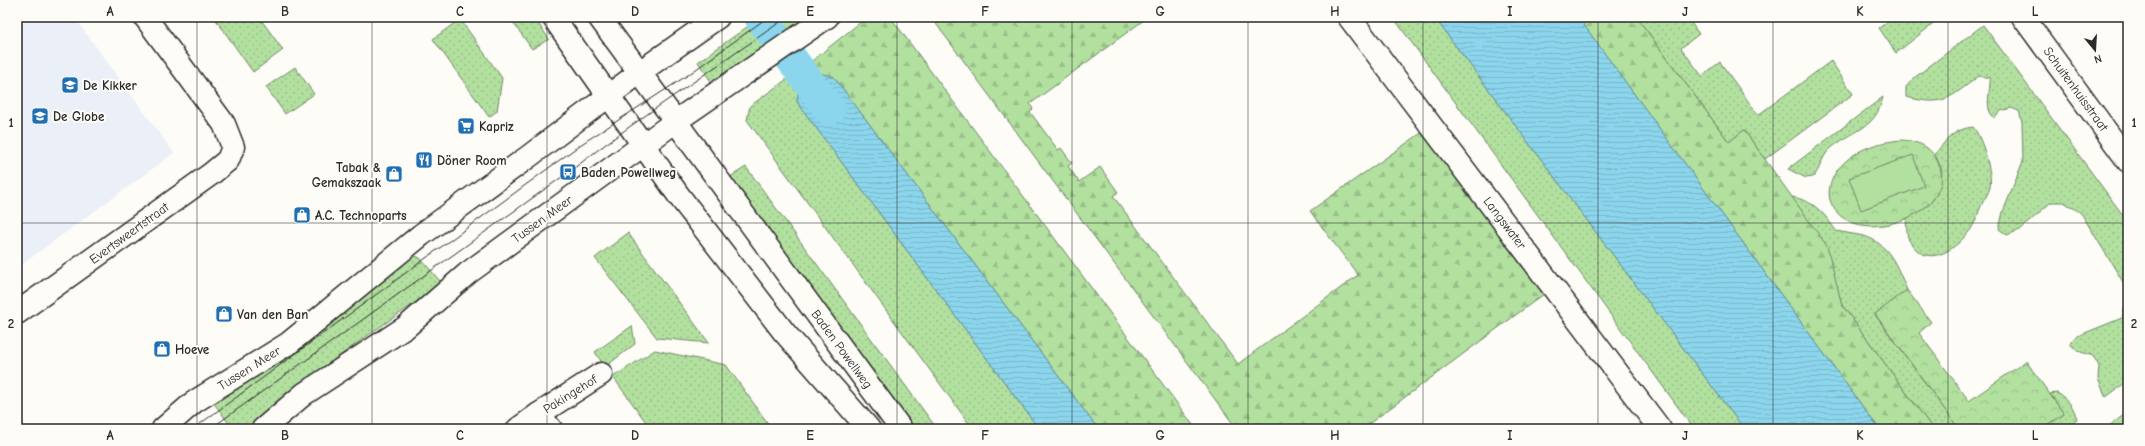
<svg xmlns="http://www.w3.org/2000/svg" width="2145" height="446" viewBox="0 0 2145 446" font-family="'Comic Neue',sans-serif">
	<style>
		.built { fill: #ebeff7 }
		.grass { fill: url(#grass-dots); stroke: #6e8665 }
		.forest { fill: url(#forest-firs); stroke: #6e8665 }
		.park { fill: url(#park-crowns); stroke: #6e8665 }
		.garden { fill: #b2e09f; stroke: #6e8665 }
		.water { fill: url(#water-rules); stroke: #65929f }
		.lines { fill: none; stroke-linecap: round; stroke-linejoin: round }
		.canal { stroke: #8cd6ed; stroke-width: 32 }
		.minor-casing { stroke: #2b2b2b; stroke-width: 25 }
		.tertiary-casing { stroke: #2b2b2b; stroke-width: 25 }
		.secondary-casing { stroke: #2b2b2b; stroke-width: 25 }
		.minor { stroke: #fdfcf7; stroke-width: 22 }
		.tertiary { stroke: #fdfcf7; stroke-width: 22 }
		.secondary { stroke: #fdfcf7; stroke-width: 22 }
		.tram { stroke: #2b2b2b; stroke-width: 1 }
		.grid { fill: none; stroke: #2b2b2b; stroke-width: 1; stroke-opacity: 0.55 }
		.labels { text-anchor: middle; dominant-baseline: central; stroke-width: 4; stroke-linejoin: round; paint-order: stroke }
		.poi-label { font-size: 13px; font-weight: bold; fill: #2b2b2b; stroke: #fdfcf7; text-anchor: start }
		.street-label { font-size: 13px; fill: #2b2b2b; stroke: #fdfcf7 }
		.neatline { fill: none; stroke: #2b2b2b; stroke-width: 1.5 }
		.grid-label { font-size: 13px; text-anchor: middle; font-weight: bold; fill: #2b2b2b }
	</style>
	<defs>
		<pattern id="grass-dots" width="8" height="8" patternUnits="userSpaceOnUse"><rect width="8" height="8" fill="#b2e09f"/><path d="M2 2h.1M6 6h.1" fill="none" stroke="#99c089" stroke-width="1.8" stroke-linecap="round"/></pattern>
		<pattern id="forest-firs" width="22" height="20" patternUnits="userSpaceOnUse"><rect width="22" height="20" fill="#b2e09f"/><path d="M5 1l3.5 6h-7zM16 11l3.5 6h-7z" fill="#99c089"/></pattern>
		<pattern id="park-crowns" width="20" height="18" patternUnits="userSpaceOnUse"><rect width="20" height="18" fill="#b2e09f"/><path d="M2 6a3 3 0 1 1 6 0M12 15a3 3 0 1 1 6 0" fill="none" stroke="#99c089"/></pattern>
		<pattern id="water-rules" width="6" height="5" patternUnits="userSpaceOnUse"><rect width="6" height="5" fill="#8cd6ed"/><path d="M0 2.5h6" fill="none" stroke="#79b8cb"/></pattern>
	</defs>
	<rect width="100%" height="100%" fill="#fdfcf7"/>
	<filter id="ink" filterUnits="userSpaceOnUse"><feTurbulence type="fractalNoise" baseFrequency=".025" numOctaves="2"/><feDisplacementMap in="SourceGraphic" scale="8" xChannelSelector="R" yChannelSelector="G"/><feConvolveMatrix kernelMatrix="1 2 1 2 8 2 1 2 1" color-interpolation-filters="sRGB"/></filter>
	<g filter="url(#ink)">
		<!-- built -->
		<polygon class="built" points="17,17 74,17 174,153 17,268"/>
		<!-- grass -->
		<g class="grass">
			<polygon points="214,17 259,17 283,50 253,72"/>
			<polygon points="509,17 534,17 549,39 532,49"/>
			<polygon points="761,17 809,17 730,76 710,80 698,62"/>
			<polygon points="1393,17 1434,17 1744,429 1694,429"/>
			<polygon points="1641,17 1687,17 1699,34 1681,48 1702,76 1720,62 1758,115 1831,61 1853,94 1765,159 1744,130 1729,142 1638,19"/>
			<polygon points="1894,17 1942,17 1896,53 1879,28"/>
			<polygon points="460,19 502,78 497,111 489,117 433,39"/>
			<path d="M1983 25 2128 222V381L2106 397 2098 379 2099 366 2093 356 2078 351 2070 344 2075 337 2122 318 2125 306 2126 287 2081 213 2064 202H2051L2020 230 2007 235 1999 229 2003 212 2023 161 2022 122 2019 111 2011 108 2001 111 1995 118C1983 110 1991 91 1990 78L1979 76C1949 98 1945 107 1906 97V87L1914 78Z"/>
			<polygon points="295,67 314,94 285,114 266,87"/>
			<polygon points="787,79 799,81 797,102 1039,429 973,429 747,120 750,106"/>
			<path d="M1883 97C1876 130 1852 130 1830 149 1821 157 1821 169 1813 177L1806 178 1788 169Z"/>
			<path d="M1973 127C1982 137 1993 174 1990 187 1989 193 1984 199 1982 204 1978 212 1976 222 1971 229 1956 250 1926 271 1909 240 1906 234 1907 225 1906 219L1922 210 1933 200 1942 171 1935 154C1946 140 1954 129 1973 127Z"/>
			<polygon points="746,167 937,429 914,429 730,177"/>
			<path d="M1792 197C1813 200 1825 214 1836 231 1845 233 1855 234 1864 236 1890 244 1897 267 1907 290L1875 315 1959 429H1933L1842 305 1834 279Z"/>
			<polygon points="628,233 709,343 657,338 595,258"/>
			<path d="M413 255 420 258 440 281 446 278 448 281C378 327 311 374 248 429H233L213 402Z"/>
			<polygon points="632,326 635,344 605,367 595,352"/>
			<polygon points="655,350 726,365 772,429 651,429 613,377"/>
			<path d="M2057 393C2069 400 2073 406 2077 419L2064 429H2042L2064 414 2050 394Z"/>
		</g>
		<!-- forest -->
		<g class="forest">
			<polygon points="867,17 892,19 1196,429 1098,429 834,77 811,71 813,60"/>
			<polygon points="931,17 1148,17 1030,104 1033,109 1030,112 1058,150 1061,148 1072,163 1068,166 1079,182 1100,167 1118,192 1113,196 1238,364 1358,275 1310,211 1424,131 1544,294 1362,429 1237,429"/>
			<polygon points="1593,17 1641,17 1638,19 1729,142 1744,130 1827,246 1842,305 1933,429 1879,429 1583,24"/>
		</g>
		<!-- park -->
		<g class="park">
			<path d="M1902 140C1921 142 1932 147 1939 165 1959 216 1847 253 1830 200 1827 190 1832 177 1838 169 1855 149 1877 142 1902 140Z"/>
			<polygon points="1907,290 1931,322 1919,333 1969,401 2026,361 2064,414 2042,429 1959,429 1875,314"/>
		</g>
		<!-- garden -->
		<g class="garden">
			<polygon points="1913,155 1924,186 1861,210 1849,178"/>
			<polygon points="2128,412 2128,421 2122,429 2105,429"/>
		</g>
		<!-- water -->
		<g class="water">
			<polygon points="1434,17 1578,17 1879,429 1744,429"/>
			<path d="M811 71 834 77 1098 429H1039L797 102C799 88 798 77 811 71Z"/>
		</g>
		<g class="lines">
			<!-- canal -->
			<polyline class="canal" points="760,17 829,109"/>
			<!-- minor casing -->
			<g class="minor-casing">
				<g id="minor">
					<polyline points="1349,17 1660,429"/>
					<polyline points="2023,17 2128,161"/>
					<polyline points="640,72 718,17"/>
					<polyline points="676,121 827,17"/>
					<polyline points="17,313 211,174 228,160 233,147 224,124 145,17"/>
					<polyline points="539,414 601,374"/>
					<polyline points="518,429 539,414 551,429"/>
				</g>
			</g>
			<!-- tertiary casing -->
			<g class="tertiary-casing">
				<g id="tertiary">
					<polyline points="163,429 194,402 289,343 421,235 528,157 640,72"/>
					<polyline points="263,429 304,394 406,327 468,273 676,121"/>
				</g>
			</g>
			<!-- secondary casing -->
			<g class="secondary-casing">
				<g id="secondary">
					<polyline points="553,17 679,196 784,332 869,429"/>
					<polyline points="599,17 901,429"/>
				</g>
			</g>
			<!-- minor -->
			<use href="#minor" class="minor"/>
			<!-- tertiary -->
			<use href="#tertiary" class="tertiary"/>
			<!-- secondary -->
			<use href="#secondary" class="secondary"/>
			<!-- tram -->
			<g class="tram">
				<polyline points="193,429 580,145 688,75 768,17"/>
				<path d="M210 429 573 169C642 115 716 68 787 17"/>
			</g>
		</g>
	</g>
	<!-- grid -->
	<path class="grid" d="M197 17V429M372 17V429M547 17V429M722 17V429M897 17V429M1072 17V429M1248 17V429M1423 17V429M1598 17V429M1773 17V429M1948 17V429M17 223H2128"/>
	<!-- icons -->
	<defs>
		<g id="school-square" transform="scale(0.9)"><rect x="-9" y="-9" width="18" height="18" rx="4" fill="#1f6fb2" stroke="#fdfcf7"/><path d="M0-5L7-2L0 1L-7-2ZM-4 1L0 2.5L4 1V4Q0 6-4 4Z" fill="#fff"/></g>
		<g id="supermarket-square" transform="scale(0.9)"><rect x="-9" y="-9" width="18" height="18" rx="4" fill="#1f6fb2" stroke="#fdfcf7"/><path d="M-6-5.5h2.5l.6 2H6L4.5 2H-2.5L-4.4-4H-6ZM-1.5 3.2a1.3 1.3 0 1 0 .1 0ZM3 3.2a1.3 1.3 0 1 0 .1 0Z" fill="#fff"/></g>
		<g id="restaurant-square" transform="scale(0.9)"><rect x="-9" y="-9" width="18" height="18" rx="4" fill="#1f6fb2" stroke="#fdfcf7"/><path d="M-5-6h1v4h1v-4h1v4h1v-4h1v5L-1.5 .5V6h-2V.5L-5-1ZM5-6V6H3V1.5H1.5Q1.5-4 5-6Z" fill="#fff"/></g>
		<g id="bus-square" transform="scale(0.9)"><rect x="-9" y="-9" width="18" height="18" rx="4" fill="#1f6fb2" stroke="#fdfcf7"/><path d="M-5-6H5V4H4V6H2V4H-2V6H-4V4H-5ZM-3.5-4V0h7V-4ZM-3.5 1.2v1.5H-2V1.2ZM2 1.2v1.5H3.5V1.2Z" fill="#fff"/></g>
		<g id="shop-square" transform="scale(0.9)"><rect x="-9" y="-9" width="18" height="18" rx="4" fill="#1f6fb2" stroke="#fdfcf7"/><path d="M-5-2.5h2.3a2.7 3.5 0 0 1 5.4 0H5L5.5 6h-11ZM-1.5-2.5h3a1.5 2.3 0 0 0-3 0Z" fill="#fff"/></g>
	</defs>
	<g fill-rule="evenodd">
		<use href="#school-square" x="70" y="85"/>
		<use href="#school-square" x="40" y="116"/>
		<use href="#supermarket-square" x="466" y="126"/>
		<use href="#restaurant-square" x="424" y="160"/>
		<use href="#bus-square" x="568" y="172"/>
		<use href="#shop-square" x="394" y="174"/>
		<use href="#shop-square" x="302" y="215"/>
		<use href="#shop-square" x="224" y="314"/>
		<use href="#shop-square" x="162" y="349"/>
	</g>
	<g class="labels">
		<!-- poi labels -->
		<g class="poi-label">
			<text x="83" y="85">De Kikker</text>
			<text x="53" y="116">De Globe</text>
			<text x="479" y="126">Kapriz</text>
			<text x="437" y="160">Döner Room</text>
			<text x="381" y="167" text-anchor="end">Tabak &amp;<tspan x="381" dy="15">Gemakszaak</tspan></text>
			<text x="581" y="172">Baden Powellweg</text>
			<text x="315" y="215">A.C. Technoparts</text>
			<text x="237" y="314">Van den Ban</text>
			<text x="175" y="349">Hoeve</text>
		</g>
		<!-- street labels -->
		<g class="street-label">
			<text transform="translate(2076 89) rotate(54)">Schuitenhuisstraat</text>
			<text transform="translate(542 219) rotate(-36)">Tussen Meer</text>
			<text transform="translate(1505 223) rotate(53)">Langswater</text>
			<text transform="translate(129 233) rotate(-36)">Evertsweertstraat</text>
			<text transform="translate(842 349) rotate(54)">Baden Powellweg</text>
			<text transform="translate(249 368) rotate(-32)">Tussen Meer</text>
			<text transform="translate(570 394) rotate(-32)">Pakingehof</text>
		</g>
	</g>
	<!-- margin -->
	<rect width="2145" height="446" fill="none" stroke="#fdfcf7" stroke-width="44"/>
	<!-- north arrow -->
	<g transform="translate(2095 50) rotate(162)" stroke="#fdfcf7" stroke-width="3" paint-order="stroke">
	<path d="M0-3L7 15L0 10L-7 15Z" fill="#2b2b2b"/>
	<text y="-6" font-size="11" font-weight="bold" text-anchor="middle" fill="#2b2b2b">N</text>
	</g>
	<rect x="22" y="22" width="2101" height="402" class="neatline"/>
	<g class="grid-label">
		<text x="110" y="16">A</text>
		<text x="285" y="16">B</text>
		<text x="460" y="16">C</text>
		<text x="635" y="16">D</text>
		<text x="810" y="16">E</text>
		<text x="985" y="16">F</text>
		<text x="1160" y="16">G</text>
		<text x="1335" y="16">H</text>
		<text x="1510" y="16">I</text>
		<text x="1685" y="16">J</text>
		<text x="1860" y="16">K</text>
		<text x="2035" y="16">L</text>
		<text x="11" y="127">1</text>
		<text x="2134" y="127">1</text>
		<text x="11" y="328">2</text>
		<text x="2134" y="328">2</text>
		<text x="110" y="440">A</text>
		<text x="285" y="440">B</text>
		<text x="460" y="440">C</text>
		<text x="635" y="440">D</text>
		<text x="810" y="440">E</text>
		<text x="985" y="440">F</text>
		<text x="1160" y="440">G</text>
		<text x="1335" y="440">H</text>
		<text x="1510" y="440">I</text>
		<text x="1685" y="440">J</text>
		<text x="1860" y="440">K</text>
		<text x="2035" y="440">L</text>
	</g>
</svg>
